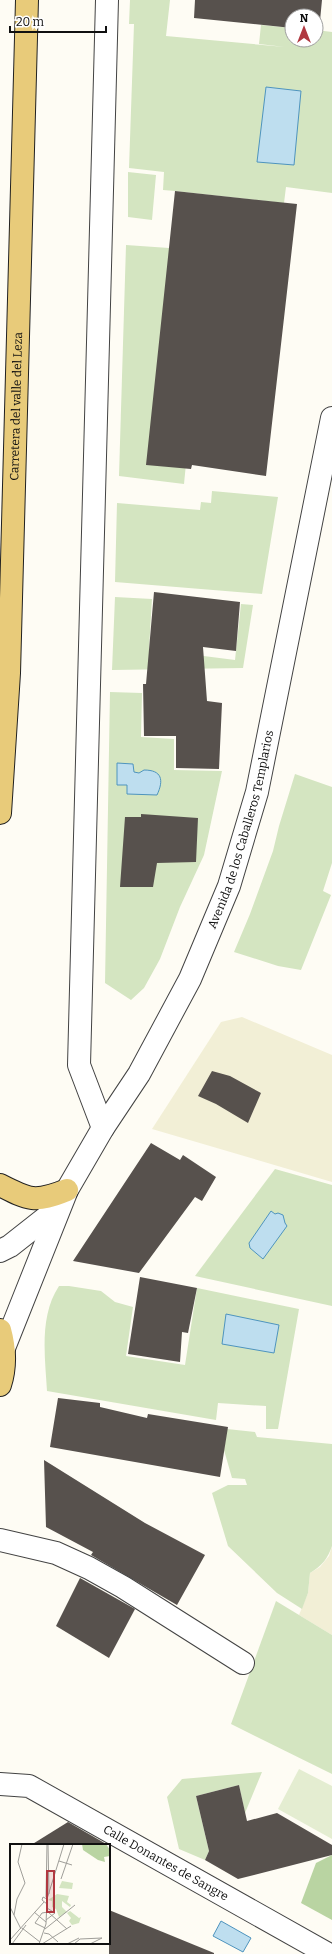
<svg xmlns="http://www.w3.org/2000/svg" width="332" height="1954" viewBox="0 0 332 1954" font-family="Bitter,serif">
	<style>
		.farmland { fill: #f2efd6 }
		.green { fill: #d4e5c1 }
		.forest { fill: #b9d4a2 }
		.pitch { fill: #e4edd1 }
		.water { fill: #bedeef; stroke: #4e94be }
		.building { fill: #57514d }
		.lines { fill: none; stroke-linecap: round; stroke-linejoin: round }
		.minor-casing { stroke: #434343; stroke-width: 24 }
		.major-casing { stroke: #212121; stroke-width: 24 }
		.minor { stroke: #fff; stroke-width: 22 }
		.major { stroke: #e8cb7a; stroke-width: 22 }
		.labels { text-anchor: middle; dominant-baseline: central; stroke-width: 4; stroke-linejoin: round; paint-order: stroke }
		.street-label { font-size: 12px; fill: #101010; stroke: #fff }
		.inset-road { fill: none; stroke: #9f9e99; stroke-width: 1 }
		.view { fill: #b03840; fill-opacity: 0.15; stroke: #b03840; stroke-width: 2 }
		.inset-edge { fill: none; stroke: #101010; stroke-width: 2 }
	</style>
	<rect width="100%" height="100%" fill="#fefcf4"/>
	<!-- farmland -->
	<g class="farmland">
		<polygon points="242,1017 332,1055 332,1182 152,1129 221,1022"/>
		<polygon points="332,1546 332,1635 299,1615 308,1593 310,1573 320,1567 329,1556"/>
	</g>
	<!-- green -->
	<g class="green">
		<polygon points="130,0 170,0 166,36 285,47 259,44 261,25 292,28 292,40 316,40 316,30 332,32 332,193 286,187 284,203 175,191 163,190 164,172 129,168 134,24 129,24"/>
		<polygon points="128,172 156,175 152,220 128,217"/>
		<polygon points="126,245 169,248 199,332 184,484 119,476"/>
		<polygon points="212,491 278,497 262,594 115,582 117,503 200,510 201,502 211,503"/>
		<polygon points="115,597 152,599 149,649 235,660 241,604 253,605 243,668 112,670"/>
		<polygon points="110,692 142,693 141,737 174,739 174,770 222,771 204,855 180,907 160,959 144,988 131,1000 105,983"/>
		<polygon points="295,774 332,787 332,863 323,891 331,895 301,970 278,966 234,952 250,914 273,851 279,826"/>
		<polygon points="275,1169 332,1185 332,1306 195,1276"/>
		<path d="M59 1286H69L101 1291 115 1302 133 1307 126 1356 185 1365 197 1288 299 1309 278 1429H266V1406L218 1403 216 1420 47 1391C45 1357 39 1316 59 1286Z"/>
		<path d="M227 1429 255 1432 257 1437 332 1444V1546C328 1558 322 1566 310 1573L308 1593 302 1609 277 1593 228 1546 212 1493 228 1485H247L245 1479 232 1478 224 1450Z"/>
		<polygon points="276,1601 332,1635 332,1774 231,1724"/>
		<polygon points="262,1772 245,1813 239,1785 196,1796 209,1851 205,1860 179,1849 167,1797 182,1779"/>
	</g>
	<!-- forest -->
	<polygon class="forest" points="332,1855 332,1920 301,1903 316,1863"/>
	<!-- pitch -->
	<polygon class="pitch" points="299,1769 332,1786 332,1839 278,1809"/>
	<!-- water -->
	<g class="water">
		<polygon points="266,87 301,91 294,165 257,162"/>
		<path d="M117 763 133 764 134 772 139 773 144 770C162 770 164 780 157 795L127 794V785H117Z"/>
		<polygon points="271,1211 275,1214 278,1213 283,1215 285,1223 287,1226 263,1259 250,1248 249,1243"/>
		<polygon points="226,1314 279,1325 274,1353 222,1344"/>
		<polygon points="221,1921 251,1938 243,1952 213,1936"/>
	</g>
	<!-- building -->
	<g class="building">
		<polygon points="195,0 322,0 319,31 316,30 316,16 292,16 292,28 194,18"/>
		<polygon points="175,191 297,204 266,476 192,465 191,469 146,465"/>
		<polygon points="154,592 240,602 236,651 203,647 207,701 222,703 219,769 176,768 176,736 144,736 143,684 146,684"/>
		<polygon points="141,814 198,818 196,862 157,863 153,887 120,887 125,817 141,817"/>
		<polygon points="212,1071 230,1076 261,1093 248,1123 216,1104 198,1096"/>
		<polygon points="151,1143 180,1160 183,1155 216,1177 202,1201 195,1197 139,1273 73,1261"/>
		<polygon points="140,1277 197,1288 188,1333 182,1332 180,1362 128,1354"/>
		<polygon points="58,1398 100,1403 100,1407 147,1418 148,1414 228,1427 220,1477 50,1447"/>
		<polygon points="44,1460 145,1523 205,1555 177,1605 91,1555 93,1552 46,1527"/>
		<polygon points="80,1578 135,1609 109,1658 56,1626"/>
		<polygon points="239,1785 247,1821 277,1813 332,1845 332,1855 238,1879 205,1860 209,1851 196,1796"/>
		<polygon points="68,1822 108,1845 31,1845"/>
		<polygon points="109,1910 214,1953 214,1954 109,1954"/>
	</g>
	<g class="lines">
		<!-- minor casing -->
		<g class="minor-casing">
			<g id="minor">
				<polyline points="103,1128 79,1065 107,0"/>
				<polyline points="0,1251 10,1246 57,1209"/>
				<path id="s1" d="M4 1348 67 1190 103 1128 139 1074 190 979 229 886 257 792 332 418"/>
				<polyline points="0,1540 56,1553 89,1568 123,1587 243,1663"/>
				<path id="s2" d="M0 1784 29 1786 328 1954"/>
			</g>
		</g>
		<!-- major casing -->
		<g class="major-casing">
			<g id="major">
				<path id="s3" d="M0 813 9 673 27 0"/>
				<path d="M0 1185C29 1200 35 1203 67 1190"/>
				<path d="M0 1330C5 1348 6 1366 0 1385"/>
			</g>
		</g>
		<!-- minor -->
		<use href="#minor" class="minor"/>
		<!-- major -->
		<use href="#major" class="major"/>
	</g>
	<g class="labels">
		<!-- street labels -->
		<g class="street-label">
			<text stroke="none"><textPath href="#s3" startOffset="407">Carretera del valle del Leza</textPath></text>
			<text stroke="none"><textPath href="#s1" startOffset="573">Avenida de los Caballeros Templarios</textPath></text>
			<text stroke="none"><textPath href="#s2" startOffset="186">Calle Donantes de Sangre</textPath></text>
		</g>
	</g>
	<!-- overview -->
	<g transform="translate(10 1844)">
		<rect width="100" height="100" fill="#fefcf4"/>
		<path d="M52 37 63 39 62 45 49 44ZM47 50 59 52 57 58 61 61 60 63 52 57V63L57 68 49 73 46 65 42 63V57L38 56ZM60 67 69 74 71 73 69 79 62 81 59 77 61 74 57 69Z" fill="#d4e5c1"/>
		<path d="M72 0H96L100 6V12L94 13 95 18 88 16 73 6Z" fill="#b9d4a2"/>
		<path class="inset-road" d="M38 1 39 50M49 17 62 21M51 35 63 0M36 53 37 0M37 55 54 0M0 63 11 85M24 68 36 78M4 71 7 55 15 39 8 18 12 0M36 76 45 69 37 64M12 84 30 98M35 84 25 79 32 69 38 68 57 85M35 85 65 61M34 89 39 90 48 98M0 96 34 58M2 100 16 81M29 100 36 80 37 55 33 53 32 56 37 60M32 100 61 82M57 100 69 94M64 100 70 95 92 94 80 100"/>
		<path class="view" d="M37 27H44V68H37Z"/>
		<rect width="100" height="100" class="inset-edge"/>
	</g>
	<!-- north arrow -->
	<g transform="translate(304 28)"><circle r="19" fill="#ffffff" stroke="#9f9f9f"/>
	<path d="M0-3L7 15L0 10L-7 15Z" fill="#b03840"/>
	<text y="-6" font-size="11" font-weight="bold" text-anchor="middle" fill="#101010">N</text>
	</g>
	<!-- scale -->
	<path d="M10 26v6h96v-6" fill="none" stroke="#101010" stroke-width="2"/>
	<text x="16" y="26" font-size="12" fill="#101010" stroke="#ffffff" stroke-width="3" paint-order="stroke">20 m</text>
</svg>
